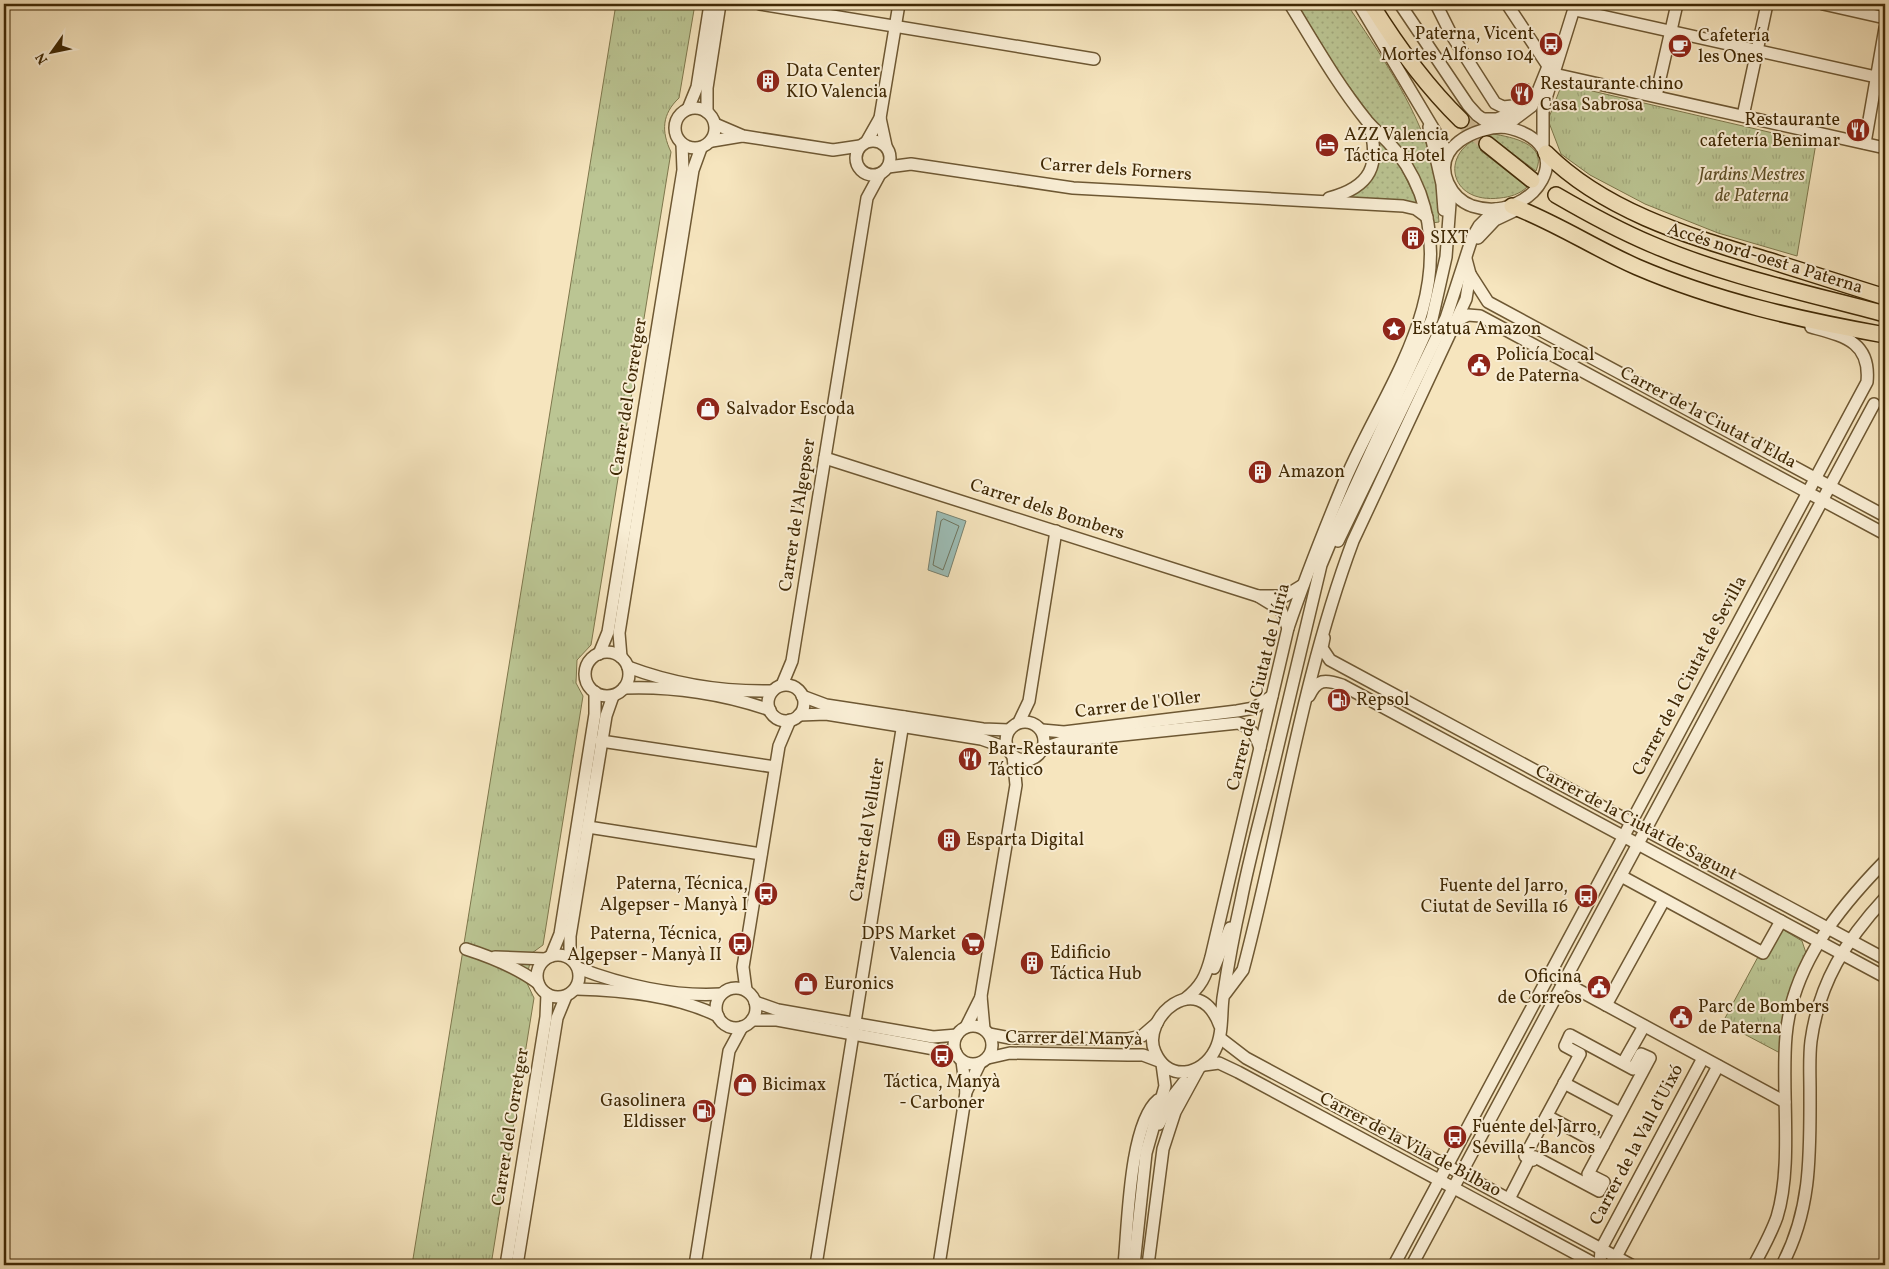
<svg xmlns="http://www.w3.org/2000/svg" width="1889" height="1269" viewBox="0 0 1889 1269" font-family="Vollkorn,serif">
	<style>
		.grass { fill: url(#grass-dots); stroke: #7e774c }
		.park { fill: url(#park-tufts); stroke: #7e774c }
		.water { fill: #9dbeb7; stroke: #788270 }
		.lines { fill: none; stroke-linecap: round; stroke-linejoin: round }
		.shore { stroke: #6e745e; stroke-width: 1 }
		.major-tunnel { stroke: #d2bf99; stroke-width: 15; stroke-dasharray: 15 8; stroke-linecap: butt }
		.minor-casing { stroke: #6e5833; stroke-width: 14 }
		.major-casing { stroke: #402905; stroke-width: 18 }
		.minor { stroke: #f9eed5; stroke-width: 11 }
		.major { stroke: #f6e5be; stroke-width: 15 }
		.labels { text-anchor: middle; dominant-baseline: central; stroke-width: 4; stroke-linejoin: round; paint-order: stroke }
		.poi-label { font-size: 18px; fill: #402905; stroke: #f9eed5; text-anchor: start }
		.street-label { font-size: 18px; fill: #402905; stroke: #f9eed5 }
		.park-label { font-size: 18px; font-style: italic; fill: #5f5028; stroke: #f9eed5 }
	</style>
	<defs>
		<pattern id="grass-dots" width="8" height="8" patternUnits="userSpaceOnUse" patternTransform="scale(1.25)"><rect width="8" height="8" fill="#bbc593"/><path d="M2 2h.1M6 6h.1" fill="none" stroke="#a2a97d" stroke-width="1.8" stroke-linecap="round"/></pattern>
		<pattern id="park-tufts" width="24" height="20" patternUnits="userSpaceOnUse" patternTransform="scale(1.25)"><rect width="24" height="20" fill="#bbc593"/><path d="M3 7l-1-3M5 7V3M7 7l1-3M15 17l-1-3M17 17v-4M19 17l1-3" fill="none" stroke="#a2a97d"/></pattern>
	</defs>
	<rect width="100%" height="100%" fill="#f6e5be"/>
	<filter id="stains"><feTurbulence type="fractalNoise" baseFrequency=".004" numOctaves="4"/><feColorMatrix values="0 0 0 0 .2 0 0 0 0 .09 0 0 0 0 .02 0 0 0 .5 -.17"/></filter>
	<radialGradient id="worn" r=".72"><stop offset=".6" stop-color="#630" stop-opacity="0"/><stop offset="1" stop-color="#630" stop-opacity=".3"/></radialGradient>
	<!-- grass -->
	<g class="grass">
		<path d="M1297 4H1347C1379 53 1414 101 1431 158 1437 178 1437 202 1439 222L1432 223 1428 207 1377 124 1340 74Z"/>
		<path d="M1493 134C1512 137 1548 144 1536 171L1491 137 1480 150 1527 187C1520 194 1510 197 1500 198 1443 205 1439 142 1493 134Z"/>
		<polygon points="1378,138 1396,158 1418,203 1348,198 1356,192"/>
	</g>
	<!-- park -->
	<g class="park">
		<path d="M616 4H695L679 98C662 114 661 131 671 152L591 645 577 660 576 683 583 696 543 945 532 953 526 981 534 998 491 1265H412Z"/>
		<polygon points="1562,84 1816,143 1797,256 1718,233 1645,204 1590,175 1561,154 1548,120"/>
		<path d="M1782 929 1802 941 1806 953C1791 985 1781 1017 1780 1053L1729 1026 1730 1024 1724 1020 1759 955Z"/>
	</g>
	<!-- water -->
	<polygon class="water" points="937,511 966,521 948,577 928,570"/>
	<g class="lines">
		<!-- shore -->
		<polygon class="shore" points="944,519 959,526 943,570 933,565 941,521"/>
		<!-- major-tunnel -->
		<g class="major-tunnel">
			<polyline points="1461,120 1487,144"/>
			<polyline points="1532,180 1556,195"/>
		</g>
		<!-- minor casing -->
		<g class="minor-casing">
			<g id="minor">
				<polyline points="760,4 1094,59"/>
				<polyline points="1359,4 1448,153"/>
				<polyline points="1400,4 1468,105 1477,115 1494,127"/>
				<polyline points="1436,4 1451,34 1495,103 1503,107 1531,104"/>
				<polyline points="1507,4 1548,66"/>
				<polyline points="1823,4 1885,18"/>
				<polyline points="1575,10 1885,79"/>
				<polyline points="1554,74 1885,148"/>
				<polyline points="1656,96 1677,4"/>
				<circle cx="695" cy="128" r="20"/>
				<polyline points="688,109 697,87 710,4"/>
				<polyline points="707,112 707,88 720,4"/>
				<polyline points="1743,116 1767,4"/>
				<polyline points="880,118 886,146"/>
				<polyline points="1483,119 1497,119 1518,111"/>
				<polyline points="715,124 743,136 833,150 860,146"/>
				<polyline points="1429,127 1442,184 1444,210"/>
				<path d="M1504 127C1587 143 1533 226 1472 206 1461 202 1453 194 1448 183 1432 147 1475 127 1504 127Z"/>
				<polyline points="1504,127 1532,106 1551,59"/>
				<circle cx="873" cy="158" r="17"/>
				<polyline points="712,141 742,136"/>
				<polyline points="867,141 880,118 899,4"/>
				<polyline points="1865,143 1885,28"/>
				<polyline points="1543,148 1543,108 1573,12"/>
				<polyline points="888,167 911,164 1073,188 1403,206 1416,209 1427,217"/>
				<path d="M1329 198C1371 187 1381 165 1369 124"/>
				<polyline points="1478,238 1495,220 1514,211"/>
				<polyline points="1470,274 1488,302 1885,516"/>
				<polyline points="1456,321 1468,315 1480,316 1885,534"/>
				<polyline points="825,458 1258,596 1281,610 1288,628"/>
				<polyline points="1338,541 1446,318 1472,238 1479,226 1496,209"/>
				<polyline points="1258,596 1285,596 1303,585"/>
				<polyline points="1324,638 1322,648 1330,660 1885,959"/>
				<circle cx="607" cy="674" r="22"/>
				<polyline points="599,654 608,632 683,170 682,144"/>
				<polyline points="621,657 619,633 693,170 701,148"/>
				<path d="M628 667C673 684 724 692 772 691"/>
				<polyline points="782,685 792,661 867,198 880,174"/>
				<circle cx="786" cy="703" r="18"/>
				<path d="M624 688C672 686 725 694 770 710"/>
				<polyline points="802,696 826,705 983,729 1009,730"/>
				<path d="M1309 696C1317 679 1325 679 1342 685L1885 977"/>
				<polyline points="799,715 826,714 981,739 1007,748"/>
				<circle cx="1025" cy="741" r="19"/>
				<polyline points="1019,722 1029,701 1056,531"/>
				<polyline points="1042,730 1064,732 1237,711 1254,708 1272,696"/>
				<polyline points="601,741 775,767"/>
				<path d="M1043 748 1065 741 1238 723C1252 728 1255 734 1260 748"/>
				<polyline points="588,827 761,854"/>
				<polyline points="1621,876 1763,953 1781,921"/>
				<path d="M466 949C491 957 516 967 538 983"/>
				<circle cx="558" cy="976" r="21"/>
				<polyline points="551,956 560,934 595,714 595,692"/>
				<polyline points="495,957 545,959"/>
				<polyline points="570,958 570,936 606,716 613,696"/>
				<path d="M578 968C622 985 674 997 721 994"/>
				<polyline points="1214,968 1230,928"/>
				<polyline points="1558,979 1785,1102"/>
				<circle cx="736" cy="1008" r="20"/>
				<path d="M576 989C622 990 676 995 718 1016"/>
				<polyline points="746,990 743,967 779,746 790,720"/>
				<path d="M1225 994 1243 970C1281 827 1301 680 1353 541L1466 299 1470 274 1466 259"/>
				<path d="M1185 999C1201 987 1206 976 1211 957L1288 628C1304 581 1323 533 1342 487 1381 392 1459 301 1420 193 1413 175 1402 156 1388 142 1381 135 1373 128 1367 121 1337 84 1314 43 1290 4"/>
				<polyline points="755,1002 778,1010 933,1037 957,1035"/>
				<polyline points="1606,1005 1664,900"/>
				<polyline points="752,1020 777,1020 956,1053"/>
				<path d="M1220 1026C1198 966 1140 1019 1155 1052 1168 1082 1202 1076 1215 1050 1223 1035 1221 1014 1223 998 1228 965 1234 932 1241 901 1249 859 1261 817 1271 775 1287 705 1304 635 1321 565L1338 524 1432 319 1446 257 1451 190"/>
				<circle cx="973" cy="1045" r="19"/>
				<polyline points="966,1027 981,997"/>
				<polyline points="984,1029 981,996 1016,785 1013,756"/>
				<polyline points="989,1034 1010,1038 1127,1039 1142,1036 1157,1023"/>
				<polygon points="1570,1035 1633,1069 1641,1054 1650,1058 1588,1174 1604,1182 1599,1191 1535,1157 1533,1160 1525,1156 1580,1054 1565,1046"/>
				<polyline points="1220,1038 1246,1058 1631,1265"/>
				<polyline points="988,1058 1010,1053 1128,1055 1143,1055 1159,1061"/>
				<polyline points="962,1061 966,1092"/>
				<polyline points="1623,1063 1644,1026"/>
				<polyline points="1204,1065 1219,1063 1238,1072 1597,1265"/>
				<polyline points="1564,1083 1620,1113"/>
				<polyline points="1547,1116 1603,1146"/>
				<polyline points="1159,1124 1173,1096 1184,1082"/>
				<polyline points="1509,1199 1530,1158"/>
				<polyline points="1616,1257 1718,1066"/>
				<polyline points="506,1265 546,1017 547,994"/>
				<polyline points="517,1265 557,1018 566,996"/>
				<polyline points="695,1265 729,1051 742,1027"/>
				<polyline points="816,1265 904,717"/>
				<polyline points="939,1265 966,1092 980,1063"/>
				<path d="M1124 1265C1128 1227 1129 1124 1158 1100"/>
				<polyline points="1134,1265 1146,1153 1165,1086 1162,1064"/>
				<polyline points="1148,1265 1163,1149 1175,1112 1199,1068"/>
				<path d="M1394 1265 1867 382C1871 341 1843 336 1811 327"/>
				<polyline points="1412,1265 1874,404"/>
				<polyline points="1600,1265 1601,1249 1703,1058"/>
				<path d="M1754 1265C1762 1250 1771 1234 1777 1217 1793 1165 1781 1091 1786 1036 1792 966 1838 909 1885 861"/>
				<path d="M1782 1265C1812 1209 1810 1152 1810 1090 1810 1074 1809 1057 1811 1041 1819 983 1846 940 1885 898"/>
			</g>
		</g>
		<!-- major casing -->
		<g class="major-casing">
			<g id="major">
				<path d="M1371 4C1397 46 1425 85 1461 120"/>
				<polyline points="1487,144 1532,180"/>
				<path d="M1546 153C1607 214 1696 238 1777 263 1813 274 1849 286 1885 297"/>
				<path d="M1556 195C1587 213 1618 230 1651 244 1725 276 1807 293 1885 314"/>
				<path d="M1512 206C1555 222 1594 248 1637 267 1716 301 1801 320 1885 335"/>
			</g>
		</g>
		<!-- minor -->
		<use href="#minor" class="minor"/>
		<!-- major -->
		<use href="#major" class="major"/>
	</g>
	<!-- icons -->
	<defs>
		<g id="bus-disc" transform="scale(1.25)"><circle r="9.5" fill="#8f2418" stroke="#f9eed5"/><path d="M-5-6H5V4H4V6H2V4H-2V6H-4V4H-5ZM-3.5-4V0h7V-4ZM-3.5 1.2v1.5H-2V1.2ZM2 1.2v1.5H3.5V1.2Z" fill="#fff"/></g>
		<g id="cafe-disc" transform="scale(1.25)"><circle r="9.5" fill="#8f2418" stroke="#f9eed5"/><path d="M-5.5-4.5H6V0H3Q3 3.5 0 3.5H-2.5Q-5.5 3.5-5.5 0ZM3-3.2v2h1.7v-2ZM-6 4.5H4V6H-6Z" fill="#fff"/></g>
		<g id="building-disc" transform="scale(1.25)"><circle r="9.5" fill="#8f2418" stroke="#f9eed5"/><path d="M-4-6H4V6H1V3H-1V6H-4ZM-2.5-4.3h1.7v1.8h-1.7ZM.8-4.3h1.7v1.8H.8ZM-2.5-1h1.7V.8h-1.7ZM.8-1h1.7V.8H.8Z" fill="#fff"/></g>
		<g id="restaurant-disc" transform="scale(1.25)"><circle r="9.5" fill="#8f2418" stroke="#f9eed5"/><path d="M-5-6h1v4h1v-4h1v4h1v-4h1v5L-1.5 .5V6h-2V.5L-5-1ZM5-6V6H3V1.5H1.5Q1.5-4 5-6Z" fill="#fff"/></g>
		<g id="hotel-disc" transform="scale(1.25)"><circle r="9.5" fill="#8f2418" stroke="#f9eed5"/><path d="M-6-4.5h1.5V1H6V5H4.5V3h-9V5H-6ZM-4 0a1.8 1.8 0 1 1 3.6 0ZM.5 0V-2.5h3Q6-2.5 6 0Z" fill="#fff"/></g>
		<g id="sight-disc" transform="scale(1.25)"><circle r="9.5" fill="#8f2418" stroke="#f9eed5"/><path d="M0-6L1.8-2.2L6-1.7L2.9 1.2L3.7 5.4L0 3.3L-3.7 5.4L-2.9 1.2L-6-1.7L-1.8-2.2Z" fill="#fff"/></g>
		<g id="civic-disc" transform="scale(1.25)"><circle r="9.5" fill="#8f2418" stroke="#f9eed5"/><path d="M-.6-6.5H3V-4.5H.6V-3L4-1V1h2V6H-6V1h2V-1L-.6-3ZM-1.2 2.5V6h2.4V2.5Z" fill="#fff"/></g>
		<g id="shop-disc" transform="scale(1.25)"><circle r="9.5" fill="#8f2418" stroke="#f9eed5"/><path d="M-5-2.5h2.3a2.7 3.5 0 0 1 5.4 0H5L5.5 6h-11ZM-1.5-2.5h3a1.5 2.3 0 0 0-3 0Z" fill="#fff"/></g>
		<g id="fuel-disc" transform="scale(1.25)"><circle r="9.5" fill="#8f2418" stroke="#f9eed5"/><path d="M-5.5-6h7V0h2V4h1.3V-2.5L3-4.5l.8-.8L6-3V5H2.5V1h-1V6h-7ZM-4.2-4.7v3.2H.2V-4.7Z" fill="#fff"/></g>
		<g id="supermarket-disc" transform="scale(1.25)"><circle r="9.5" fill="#8f2418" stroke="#f9eed5"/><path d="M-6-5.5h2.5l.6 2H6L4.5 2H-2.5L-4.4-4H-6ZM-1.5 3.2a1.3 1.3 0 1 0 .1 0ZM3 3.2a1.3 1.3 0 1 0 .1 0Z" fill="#fff"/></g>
	</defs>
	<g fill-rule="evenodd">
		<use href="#bus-disc" x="1551" y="44"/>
		<use href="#cafe-disc" x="1680" y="46"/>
		<use href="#building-disc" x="768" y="81"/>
		<use href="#restaurant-disc" x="1522" y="94"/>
		<use href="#restaurant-disc" x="1858" y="130"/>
		<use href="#hotel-disc" x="1327" y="145"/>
		<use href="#building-disc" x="1413" y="238"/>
		<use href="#sight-disc" x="1394" y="329"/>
		<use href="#civic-disc" x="1479" y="365"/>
		<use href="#shop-disc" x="708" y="409"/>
		<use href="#building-disc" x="1260" y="472"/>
		<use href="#fuel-disc" x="1339" y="700"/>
		<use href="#restaurant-disc" x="970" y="759"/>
		<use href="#building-disc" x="949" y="840"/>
		<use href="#bus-disc" x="766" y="894"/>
		<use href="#bus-disc" x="1586" y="896"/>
		<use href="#bus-disc" x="740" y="944"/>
		<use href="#supermarket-disc" x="973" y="944"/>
		<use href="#building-disc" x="1032" y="963"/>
		<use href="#shop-disc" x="806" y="984"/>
		<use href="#civic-disc" x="1599" y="987"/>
		<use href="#civic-disc" x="1681" y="1017"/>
		<use href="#bus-disc" x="942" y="1056"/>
		<use href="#shop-disc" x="745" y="1085"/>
		<use href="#fuel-disc" x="704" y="1111"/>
		<use href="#bus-disc" x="1455" y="1137"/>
	</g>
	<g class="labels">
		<!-- poi labels -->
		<g class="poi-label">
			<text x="1534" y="34" text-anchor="end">Paterna, Vicent<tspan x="1534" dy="21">Mortes Alfonso 104</tspan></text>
			<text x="1698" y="36">Cafetería<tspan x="1698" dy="21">les Ones</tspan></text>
			<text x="786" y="71">Data Center<tspan x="786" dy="21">KIO Valencia</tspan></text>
			<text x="1540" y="84">Restaurante chino<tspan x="1540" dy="21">Casa Sabrosa</tspan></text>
			<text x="1840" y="120" text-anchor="end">Restaurante<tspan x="1840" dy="21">cafetería Benimar</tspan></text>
			<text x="1344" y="135">AZZ Valencia<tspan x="1344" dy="21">Táctica Hotel</tspan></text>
			<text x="1430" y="238">SIXT</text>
			<text x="1412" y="329">Estatua Amazon</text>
			<text x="1496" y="355">Policía Local<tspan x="1496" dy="21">de Paterna</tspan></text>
			<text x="726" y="409">Salvador Escoda</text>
			<text x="1278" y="472">Amazon</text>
			<text x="1356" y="700">Repsol</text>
			<text x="988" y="749">Bar-Restaurante<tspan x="988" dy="21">Táctico</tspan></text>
			<text x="966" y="840">Esparta Digital</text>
			<text x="748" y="884" text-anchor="end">Paterna, Técnica,<tspan x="748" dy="21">Algepser - Manyà I</tspan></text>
			<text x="1568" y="886" text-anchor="end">Fuente del Jarro,<tspan x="1568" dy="21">Ciutat de Sevilla 16</tspan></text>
			<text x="722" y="934" text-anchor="end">Paterna, Técnica,<tspan x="722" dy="21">Algepser - Manyà II</tspan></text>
			<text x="956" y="934" text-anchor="end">DPS Market<tspan x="956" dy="21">Valencia</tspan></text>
			<text x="1050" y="953">Edificio<tspan x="1050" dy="21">Táctica Hub</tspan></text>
			<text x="1582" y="977" text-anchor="end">Oficina<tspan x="1582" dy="21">de Correos</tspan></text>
			<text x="824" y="984">Euronics</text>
			<text x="1698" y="1007">Parc de Bombers<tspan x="1698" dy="21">de Paterna</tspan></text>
			<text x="942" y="1082" text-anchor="middle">Táctica, Manyà<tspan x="942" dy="21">- Carboner</tspan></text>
			<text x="762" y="1085">Bicimax</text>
			<text x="686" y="1101" text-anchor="end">Gasolinera<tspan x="686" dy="21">Eldisser</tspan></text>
			<text x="1472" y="1127">Fuente del Jarro,<tspan x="1472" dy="21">Sevilla - Bancos</tspan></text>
		</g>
		<!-- street labels -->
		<g class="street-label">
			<text transform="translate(1116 170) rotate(4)">Carrer dels Forners</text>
			<text transform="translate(1765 259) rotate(17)">Accés nord-oest a Paterna</text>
			<text transform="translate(629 397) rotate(-81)">Carrer del Corretger</text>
			<text transform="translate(1708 418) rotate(28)">Carrer de la Ciutat d'Elda</text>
			<text transform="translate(1047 510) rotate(18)">Carrer dels Bombers</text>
			<text transform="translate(798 515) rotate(-81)">Carrer de l'Algepser</text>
			<text transform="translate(1690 676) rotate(-62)">Carrer de la Ciutat de Sevilla</text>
			<text transform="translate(1259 687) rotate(-76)">Carrer de la Ciutat de Llíria</text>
			<text transform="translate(1138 705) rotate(-7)">Carrer de l'Oller</text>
			<text transform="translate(1636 823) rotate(28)">Carrer de la Ciutat de Sagunt</text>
			<text transform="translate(868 830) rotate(-81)">Carrer del Velluter</text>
			<text transform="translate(1074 1039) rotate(1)">Carrer del Manyà</text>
			<text transform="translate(511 1127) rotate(-81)">Carrer del Corretger</text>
			<text transform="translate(1410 1145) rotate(28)">Carrer de la Vila de Bilbao</text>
			<text transform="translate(1637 1145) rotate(-62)">Carrer de la Vall d'Uixó</text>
		</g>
		<!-- park labels -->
		<g class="park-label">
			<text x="1752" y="175">Jardins Mestres<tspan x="1752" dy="21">de Paterna</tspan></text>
		</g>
	</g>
	<!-- margin -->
	<rect width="1889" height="1269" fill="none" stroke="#f6e5be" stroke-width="20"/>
	<rect x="5" y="5" width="1879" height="1259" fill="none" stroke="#402905" stroke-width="2.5"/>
	<rect x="10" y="10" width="1869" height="1249" fill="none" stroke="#402905"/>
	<!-- north arrow -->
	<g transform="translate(52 52) rotate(237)" stroke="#f9eed5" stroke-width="4" paint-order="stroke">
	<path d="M0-4L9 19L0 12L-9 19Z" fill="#402905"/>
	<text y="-8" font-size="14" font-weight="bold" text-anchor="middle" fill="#402905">N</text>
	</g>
	<rect width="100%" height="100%" filter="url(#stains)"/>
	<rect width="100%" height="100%" fill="url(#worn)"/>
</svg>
